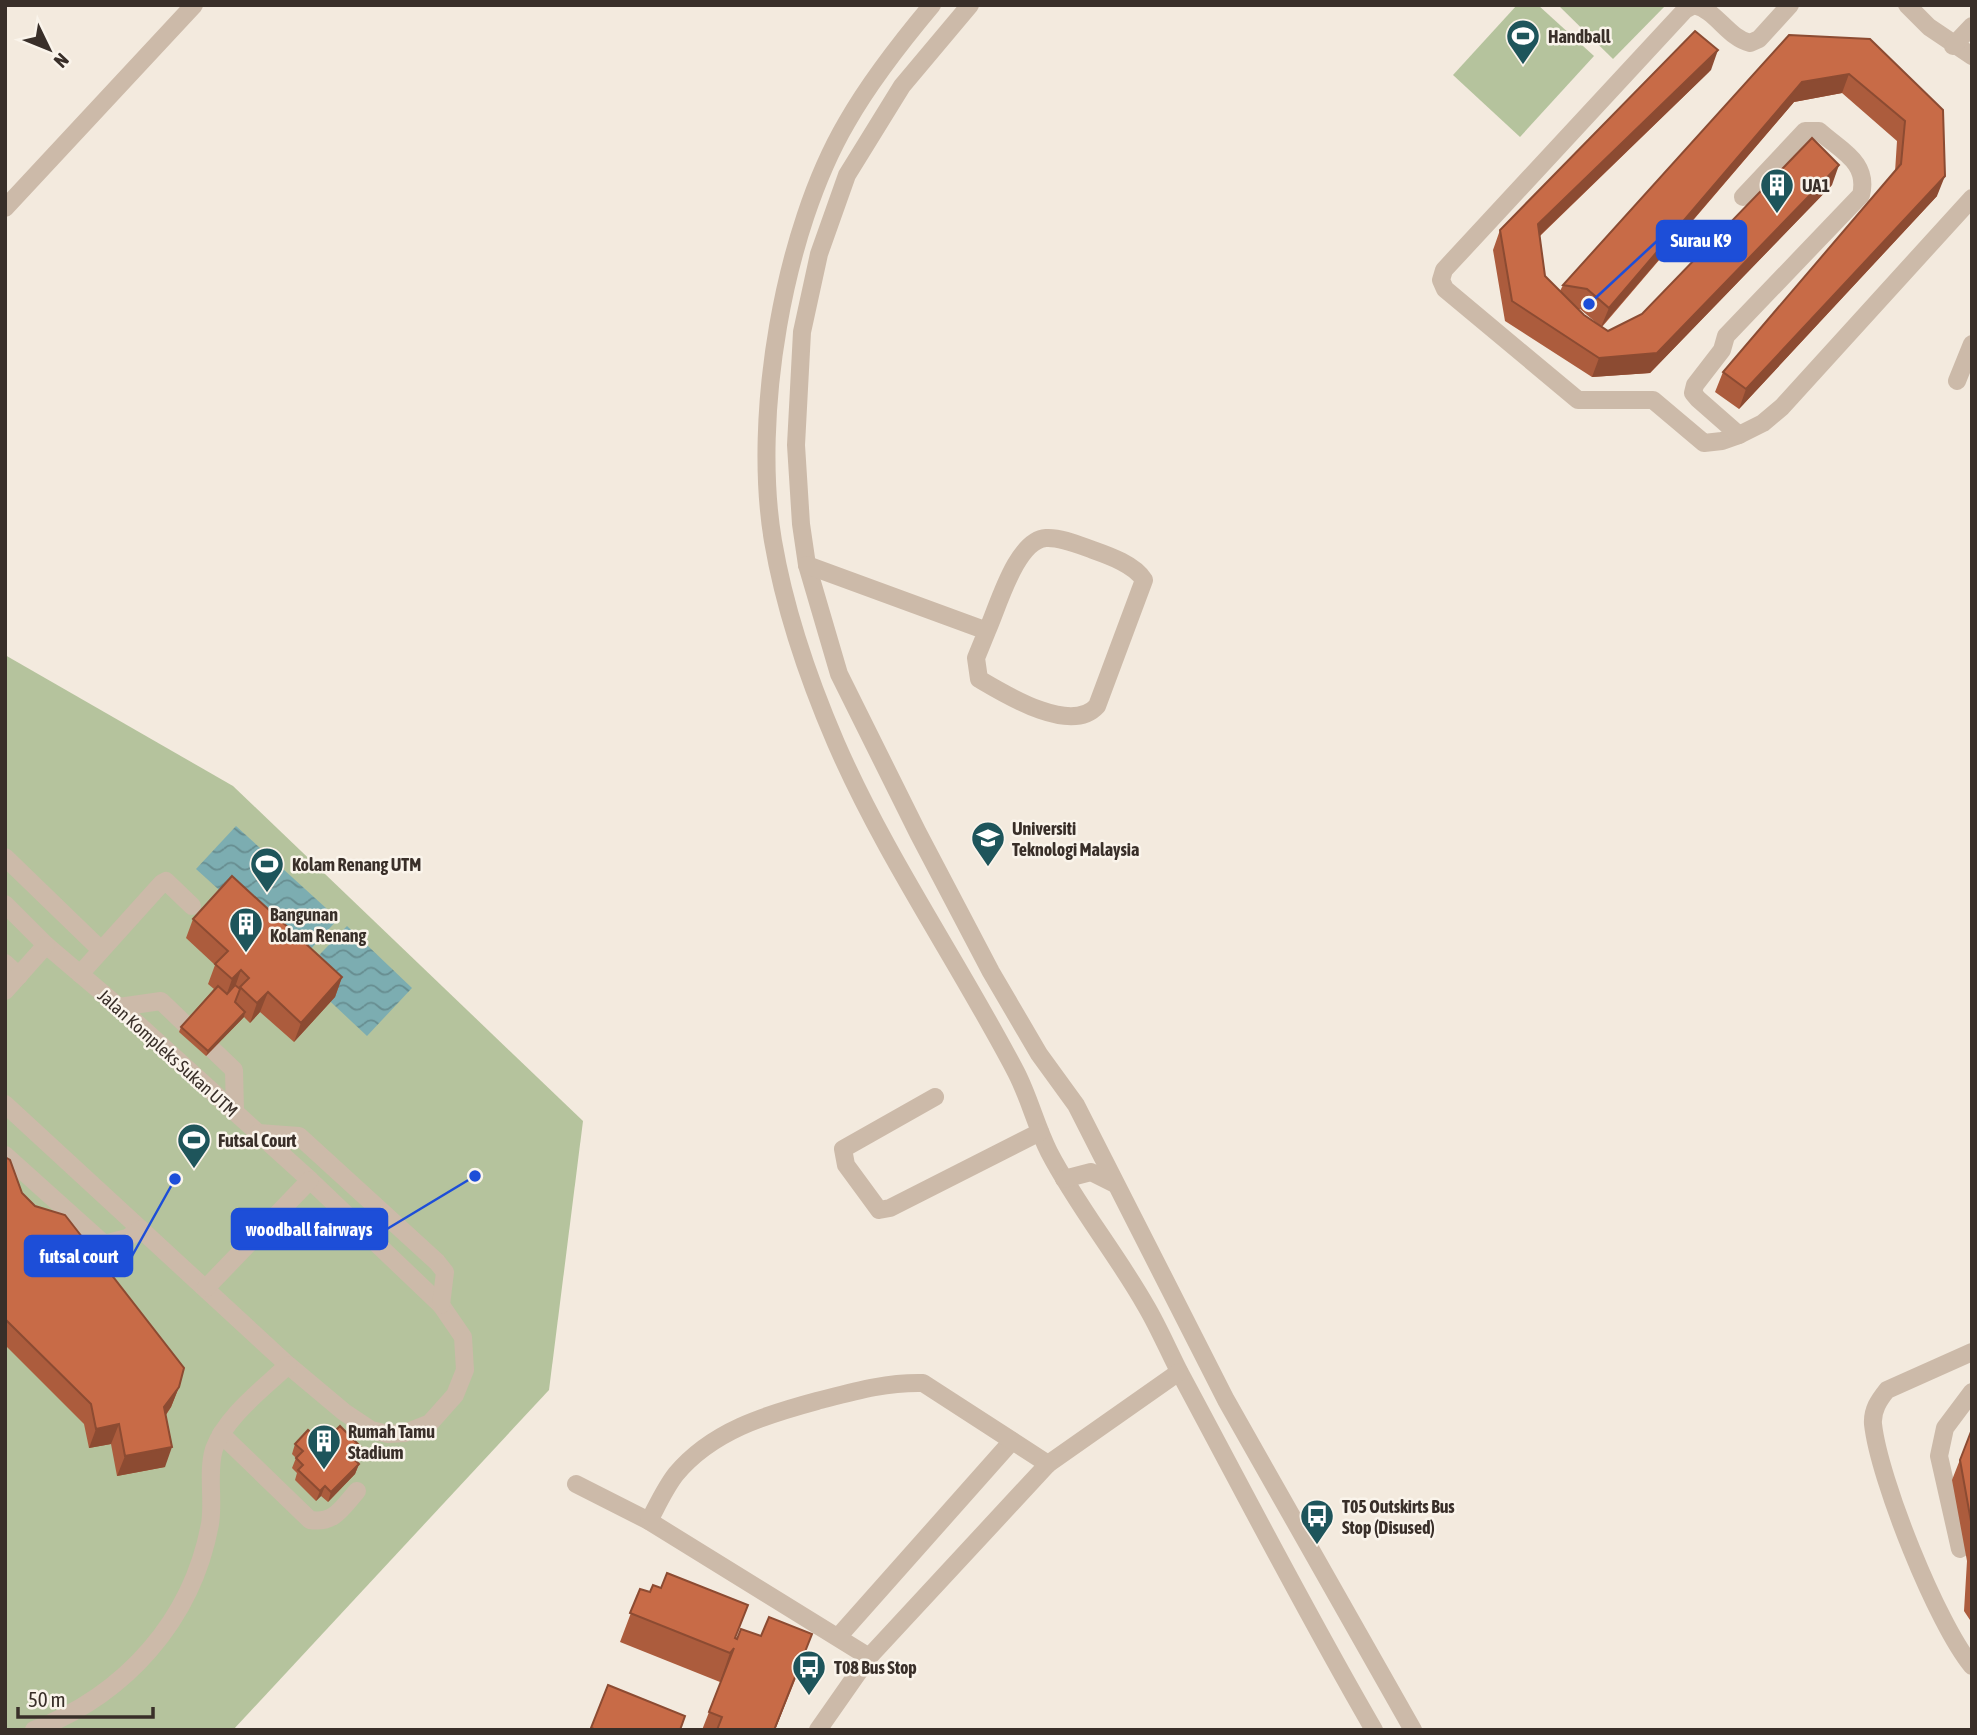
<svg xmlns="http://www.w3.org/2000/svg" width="1977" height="1735" viewBox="0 0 1977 1735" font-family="'Asap Condensed',sans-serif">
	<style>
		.green { fill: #b5c39d }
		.water { fill: url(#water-waves) }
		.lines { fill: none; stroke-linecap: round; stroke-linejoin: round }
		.minor { stroke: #ccbaa9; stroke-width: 18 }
		.wall { fill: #ac5c3d; fill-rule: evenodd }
		.shaded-wall { fill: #8c4b32 }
		.building { fill: #c86b47; stroke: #8c4b32; stroke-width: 2 }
		.labels { text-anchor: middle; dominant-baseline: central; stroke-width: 5; stroke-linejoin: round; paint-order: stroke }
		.poi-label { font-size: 18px; font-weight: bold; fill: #392f29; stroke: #faf4eb; text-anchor: start }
		.street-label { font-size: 18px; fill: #392f29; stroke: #faf4eb }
		.leader { fill: none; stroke: #1d4ed8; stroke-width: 2.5 }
		.callout-dot { fill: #1d4ed8; stroke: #faf4eb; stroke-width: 2.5 }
		.callout { fill: #1d4ed8; stroke: #1d4ed8; stroke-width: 2.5 }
		.callout-label { font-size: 19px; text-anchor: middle; font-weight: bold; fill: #fff }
	</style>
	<defs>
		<pattern id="water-waves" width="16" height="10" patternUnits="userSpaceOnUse" patternTransform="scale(1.75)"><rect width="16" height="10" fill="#7cadb1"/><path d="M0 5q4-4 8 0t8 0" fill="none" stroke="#678d90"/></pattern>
	</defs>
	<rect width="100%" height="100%" fill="#f3eade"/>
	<!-- green -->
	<g class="green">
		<polygon points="1517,5 1538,5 1594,56 1520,137 1453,75"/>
		<polygon points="1558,5 1666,5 1613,59"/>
		<polygon points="5,655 233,786 583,1121 549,1390 233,1730 5,1730"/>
	</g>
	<!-- water -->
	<g class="water">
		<polygon points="236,826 338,919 299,962 196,869"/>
		<polygon points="347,926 412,988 367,1036 301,974"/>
	</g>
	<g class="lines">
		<!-- minor -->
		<g class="minor">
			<path d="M932 5C901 42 871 80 847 122 783 231 752 417 773 541 785 611 808 678 836 743 886 858 958 961 1016 1072 1029 1097 1036 1126 1049 1152 1077 1206 1116 1253 1146 1306 1159 1328 1169 1352 1181 1375 1245 1494 1306 1613 1374 1730"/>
			<polyline points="970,5 902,86 847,175 819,254 802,332 796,445 801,524 807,565 839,674 918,833 991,972 1039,1054 1076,1105 1226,1400 1413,1730"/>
			<polyline points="1694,5 1685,10 1444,270 1441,280 1445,289 1578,400 1653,400 1704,443 1722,441 1739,435"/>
			<path d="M1694 5C1716 10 1728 38 1750 43L1759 39 1790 5"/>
			<polyline points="1907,5 1929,27 1972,56"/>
			<polyline points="1953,46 1972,26"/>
			<path d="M1743 197 1805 131H1819C1841 151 1869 162 1861 195L1726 336 1722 350 1695 385 1693 393 1698 399 1739 435 1763 423 1782 407 1972 198"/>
			<polyline points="5,208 194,5"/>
			<polyline points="1957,381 1972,344"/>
			<path d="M807 565 987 631 976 658 979 679C1006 695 1071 735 1097 706L1144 580C1135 565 1110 556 1093 550 1079 545 1061 537 1046 538 1016 540 998 607 987 631"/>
			<polyline points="5,857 101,950"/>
			<polyline points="5,904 46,945 119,1007 310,1180 441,1305 463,1337 465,1370 455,1395 430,1423 405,1433 388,1434 371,1430 344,1412 288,1365 5,1104"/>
			<polyline points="5,963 19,976"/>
			<polyline points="80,974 162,883 166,881 192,906"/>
			<polyline points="5,991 46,945"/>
			<polyline points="119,1007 161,1001 185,1024"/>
			<polyline points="212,1049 234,1070 235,1111"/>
			<polyline points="935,1097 843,1149 846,1165 879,1210 890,1208 1040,1132"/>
			<polyline points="258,1133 299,1136 437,1262 445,1272 441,1305"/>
			<polyline points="5,1155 104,1244 127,1238 141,1229"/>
			<polyline points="1064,1179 1091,1172 1113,1183"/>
			<polyline points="206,1288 310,1180"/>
			<path d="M1972 1352 1887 1390C1879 1400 1872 1410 1873 1424 1879 1479 1937 1624 1972 1666"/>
			<path d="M221 1434 310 1520C334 1524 342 1508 357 1491"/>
			<polyline points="576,1484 649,1521"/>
			<polyline points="1960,1549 1939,1456 1945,1428 1972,1392"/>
			<polyline points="838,1637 1012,1441"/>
			<path d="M869 1657 649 1521C657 1506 665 1488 676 1474 712 1431 765 1415 817 1401 852 1392 886 1382 923 1383L1048 1464"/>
			<path d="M34 1730C125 1695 192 1621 210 1524 214 1500 207 1472 214 1449 226 1416 263 1389 288 1365"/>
			<polyline points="818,1730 869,1657 1048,1464 1179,1372"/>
		</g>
	</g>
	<!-- wall -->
	<g class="wall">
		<path d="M1870 39 1937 196 1739 409 1715 392 1723 372 1895 172 1897 141 1842 93 1794 102 1602 327 1608 331 1642 314 1832 185 1650 373 1592 377 1505 321 1493 250 1500 230 1711 70 1540 236 1545 276 1560 291 1563 285ZM1577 309H1580L1599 325 1584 315Z"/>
		<polygon points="193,919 342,977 335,997 294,1042 260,1012 250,1023 244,1017 206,1056 179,1032 181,1027 214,989 208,984 215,965 186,938"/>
		<polygon points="5,1157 22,1193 179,1387 171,1407 166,1415 165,1467 117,1476 111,1444 89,1448 84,1424 5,1345"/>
		<polygon points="1972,1429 1972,1623 1964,1611 1967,1561 1952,1480"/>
		<polygon points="315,1436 328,1438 362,1448 359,1458 356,1461 359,1464 355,1474 328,1502 321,1496 316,1501 295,1480 297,1473 292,1468 296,1458 292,1454 295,1444"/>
		<polygon points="640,1589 736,1639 802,1663 775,1730 702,1730 722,1679 720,1682 620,1642"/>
	</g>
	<!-- shaded-wall -->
	<g class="shaded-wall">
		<polygon points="1718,50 1711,70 1531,244 1538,224"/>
		<polygon points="1849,74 1842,93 1794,102 1601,327 1609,308 1802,82"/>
		<polygon points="1839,165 1832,185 1650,373 1592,377 1599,358"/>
		<polygon points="1945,176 1937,196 1739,409 1746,389"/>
		<polygon points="241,970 234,990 225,999 232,979"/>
		<polygon points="342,977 335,997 294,1042 301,1023"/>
		<polygon points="268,992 260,1012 250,1023 257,1003"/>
		<polygon points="245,1012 244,1017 206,1056 208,1051"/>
		<polygon points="179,1387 171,1407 157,1427 164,1407"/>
		<polygon points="119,1424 111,1444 89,1448 96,1429"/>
		<polygon points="172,1447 165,1467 117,1476 125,1456"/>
		<polygon points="362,1448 359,1458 349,1468 353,1458"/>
		<polygon points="359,1464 355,1474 328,1502 331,1492"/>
		<polygon points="325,1486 321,1496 316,1501 320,1491"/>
		<polygon points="812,1634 775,1730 774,1730"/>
		<polygon points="734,1648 724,1677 720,1682 730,1653"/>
	</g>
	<!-- building -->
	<g class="building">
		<polygon points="1695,31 1718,50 1538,224 1545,276 1584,315 1608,331 1642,314 1812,138 1839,165 1657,353 1599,358 1512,301 1500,230"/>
		<polygon points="1789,35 1870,39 1943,110 1945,176 1746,389 1723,372 1901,164 1905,121 1849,74 1802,82 1609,308 1587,289 1563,285"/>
		<polygon points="232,876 342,977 301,1023 268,992 257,1003 240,987 249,978 241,970 232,979 215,964 228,951 193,919"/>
		<polygon points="235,985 240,989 235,1002 245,1012 208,1051 181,1027 218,986 227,994"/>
		<polygon points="5,1157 10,1160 22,1193 35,1206 65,1215 184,1368 179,1387 164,1407 172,1447 125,1456 119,1424 96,1429 91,1404 5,1319"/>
		<polygon points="340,1426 362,1448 353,1458 359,1464 331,1492 325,1486 320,1491 298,1470 303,1465 296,1458 303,1451 295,1444 308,1430 315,1436 320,1431 328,1438"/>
		<polygon points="1972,1429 1972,1527 1960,1460"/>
		<polygon points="667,1573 748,1605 735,1638 737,1639 741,1629 761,1636 769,1617 812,1634 774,1730 717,1730 722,1717 709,1712 734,1648 730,1653 630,1613 640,1589 650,1592 653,1585 661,1588"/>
		<polygon points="608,1685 685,1716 680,1730 597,1730 591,1728"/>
	</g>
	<!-- icons -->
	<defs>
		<g id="stadium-pin" transform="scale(1.75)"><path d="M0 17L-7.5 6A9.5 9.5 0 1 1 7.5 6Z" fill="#1e555b" stroke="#faf4eb"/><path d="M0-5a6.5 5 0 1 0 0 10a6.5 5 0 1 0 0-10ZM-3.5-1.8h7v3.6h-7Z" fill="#fff"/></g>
		<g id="building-pin" transform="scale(1.75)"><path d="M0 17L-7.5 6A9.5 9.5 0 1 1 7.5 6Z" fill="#1e555b" stroke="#faf4eb"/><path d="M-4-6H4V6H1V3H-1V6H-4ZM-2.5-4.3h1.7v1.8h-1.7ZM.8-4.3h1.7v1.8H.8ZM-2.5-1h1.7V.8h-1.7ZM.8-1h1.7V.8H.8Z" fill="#fff"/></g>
		<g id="university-pin" transform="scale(1.75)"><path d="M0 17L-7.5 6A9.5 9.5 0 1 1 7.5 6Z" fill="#1e555b" stroke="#faf4eb"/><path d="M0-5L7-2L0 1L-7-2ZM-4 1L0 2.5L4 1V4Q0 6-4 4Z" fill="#fff"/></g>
		<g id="bus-pin" transform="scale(1.75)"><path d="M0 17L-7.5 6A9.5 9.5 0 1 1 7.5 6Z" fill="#1e555b" stroke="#faf4eb"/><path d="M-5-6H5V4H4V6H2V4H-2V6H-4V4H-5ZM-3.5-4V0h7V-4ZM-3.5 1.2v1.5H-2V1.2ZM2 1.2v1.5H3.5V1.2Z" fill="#fff"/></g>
	</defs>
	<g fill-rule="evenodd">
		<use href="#stadium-pin" x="1523" y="36"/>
		<use href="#building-pin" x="1777" y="185"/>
		<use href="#university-pin" x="988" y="838"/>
		<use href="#stadium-pin" x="267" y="864"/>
		<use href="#building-pin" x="246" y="924"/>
		<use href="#stadium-pin" x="194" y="1140"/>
		<use href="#building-pin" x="324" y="1441"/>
		<use href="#bus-pin" x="1317" y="1516"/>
		<use href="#bus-pin" x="809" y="1667"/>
	</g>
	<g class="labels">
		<!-- poi labels -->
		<g class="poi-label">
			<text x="1548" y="36">Handball</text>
			<text x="1802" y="185">UA1</text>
			<text x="1012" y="828">Universiti<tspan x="1012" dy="21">Teknologi Malaysia</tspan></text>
			<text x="292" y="864">Kolam Renang UTM</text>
			<text x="270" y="914">Bangunan<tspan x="270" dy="21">Kolam Renang</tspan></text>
			<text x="218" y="1140">Futsal Court</text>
			<text x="348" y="1431">Rumah Tamu<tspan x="348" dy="21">Stadium</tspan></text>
			<text x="1342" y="1506">T05 Outskirts Bus<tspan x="1342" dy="21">Stop (Disused)</tspan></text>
			<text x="834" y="1667">T08 Bus Stop</text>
		</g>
		<!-- street labels -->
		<g class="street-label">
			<text transform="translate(168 1053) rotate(42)">Jalan Kompleks Sukan UTM</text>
		</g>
	</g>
	<!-- callouts -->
	<path class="leader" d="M1589 304L1657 241M475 1176L387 1229M175 1179L132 1256"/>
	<g class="callout-dot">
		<circle cx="1589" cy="304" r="7"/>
		<circle cx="475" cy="1176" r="7"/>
		<circle cx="175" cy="1179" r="7"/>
	</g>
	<g class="callout">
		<rect x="1657" y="221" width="89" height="40" rx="7"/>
		<rect x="232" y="1209" width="155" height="40" rx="7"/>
		<rect x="25" y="1236" width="107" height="40" rx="7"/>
	</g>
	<g class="callout-label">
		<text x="1701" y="247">Surau K9</text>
		<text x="309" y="1236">woodball fairways</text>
		<text x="79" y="1263">futsal court</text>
	</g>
	<!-- border -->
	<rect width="1977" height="1735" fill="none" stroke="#392f29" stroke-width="14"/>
	<!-- north arrow -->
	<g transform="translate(49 49) rotate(133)" stroke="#faf4eb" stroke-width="5" paint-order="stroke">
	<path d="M0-5L12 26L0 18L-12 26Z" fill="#392f29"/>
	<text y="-10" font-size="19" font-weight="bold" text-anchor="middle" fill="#392f29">N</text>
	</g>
	<!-- scale -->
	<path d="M18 1707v10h135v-10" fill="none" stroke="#392f29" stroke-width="3.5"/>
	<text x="28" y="1707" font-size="21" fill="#392f29" stroke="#faf4eb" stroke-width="5" paint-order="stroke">50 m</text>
</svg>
